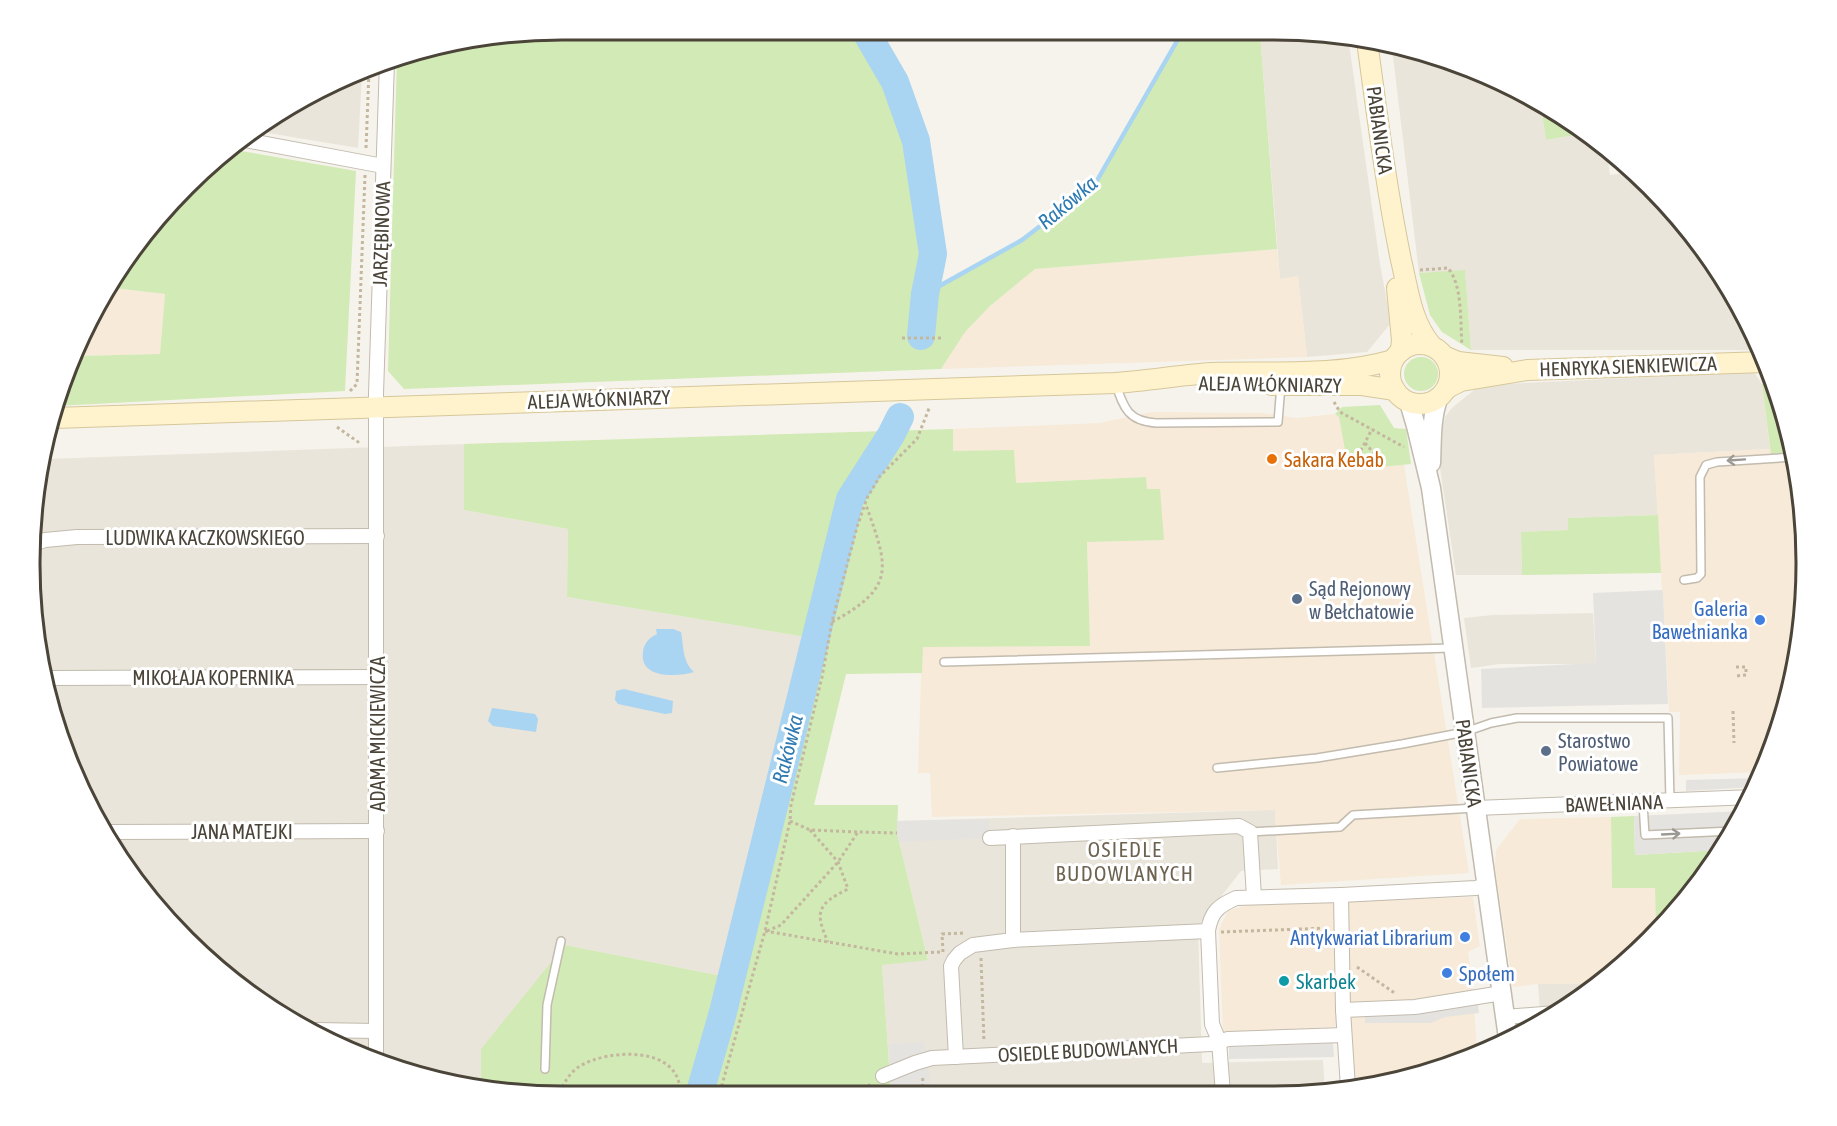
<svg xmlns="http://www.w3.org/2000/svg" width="1837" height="1126" viewBox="0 0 1837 1126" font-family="'Asap Condensed',sans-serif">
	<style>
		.residential { fill: #eae5da }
		.commercial { fill: #f7ead8 }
		.green { fill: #d2eab5 }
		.parking { fill: #e5e3e0 }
		.water { fill: #a9d4f2 }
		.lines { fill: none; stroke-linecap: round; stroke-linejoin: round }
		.stream { stroke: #a9d4f2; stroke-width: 4.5 }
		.river { stroke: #a9d4f2; stroke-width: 28 }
		.service-casing { stroke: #c2bbae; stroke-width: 10 }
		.minor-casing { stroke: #c2bbae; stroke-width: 16 }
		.tertiary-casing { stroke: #c2bbae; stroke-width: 21 }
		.secondary-casing { stroke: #d6c79b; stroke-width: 22 }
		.path { stroke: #c4b79f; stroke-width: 3; stroke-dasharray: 3 3; stroke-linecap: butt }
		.service { stroke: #fff; stroke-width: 7 }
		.minor { stroke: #fff; stroke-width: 14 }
		.tertiary { stroke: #fff; stroke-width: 18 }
		.secondary { stroke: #fff3cd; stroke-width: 20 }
		.oneway { stroke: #9c9892 }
		.food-dot { fill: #e8710a; stroke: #fff; stroke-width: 2 }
		.service-dot { fill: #5c6f8a; stroke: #fff; stroke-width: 2 }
		.shop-dot { fill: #3f7fe0; stroke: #fff; stroke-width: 2 }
		.culture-dot { fill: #0f9aa8; stroke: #fff; stroke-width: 2 }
		.labels { text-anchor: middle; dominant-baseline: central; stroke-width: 6; stroke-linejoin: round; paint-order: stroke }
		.street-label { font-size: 20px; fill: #4b4439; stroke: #fff }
		.food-label { font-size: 20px; fill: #c56008; stroke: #fff; text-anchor: start }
		.service-label { font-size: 20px; fill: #4e5e75; stroke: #fff; text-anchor: start }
		.shop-label { font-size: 20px; fill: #366cbe; stroke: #fff; text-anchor: end }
		.culture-label { font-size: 20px; fill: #0d838f; stroke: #fff; text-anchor: start }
		.water-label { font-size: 21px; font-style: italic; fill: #2e7ab2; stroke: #fff }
		.neighbourhood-label { font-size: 21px; letter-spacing: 1.5px; fill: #6e6250; stroke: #fff }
		.rim { fill: none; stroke: #4b4439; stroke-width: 3 }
	</style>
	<rect width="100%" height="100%" fill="#f6f3ec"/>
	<!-- residential -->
	<g class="residential">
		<polygon points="1260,34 1348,36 1380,264 1391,323 1367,352 1307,357 1298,277 1280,279"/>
		<polygon points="1392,48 1478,70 1541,107 1546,140 1587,133 1598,140 1606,147 1610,175 1632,172 1675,211 1705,254 1706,262 1711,262 1735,296 1760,350 1471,350 1465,271 1419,273"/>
		<polygon points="362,74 358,148 256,131"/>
		<polygon points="1754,372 1762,384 1770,449 1654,455 1658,515 1568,518 1568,530 1521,532 1522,575 1456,575 1440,468 1443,426 1445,417 1452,408 1474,390 1485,385"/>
		<polygon points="464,444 464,510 568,529 567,597 812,638 727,977 565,945 481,1088 359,1056 239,986 120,859 58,734 30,563 47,459"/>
		<polygon points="1593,613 1596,664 1500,664 1471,668 1464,618 1493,615"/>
		<polygon points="1275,810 1278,869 1241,871 1198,926 1202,1063 1323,1060 1325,1092 1309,1095 866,1093 891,1090 882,965 928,959 897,833 897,821"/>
		<polygon points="1598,983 1541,1024 1538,984"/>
	</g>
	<!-- commercial -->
	<g class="commercial">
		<polygon points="1277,249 1280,279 1298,276 1307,357 941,369 965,332 990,306 1035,269"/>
		<polygon points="114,288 165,294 160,354 77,356"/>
		<polygon points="1762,384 1775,384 1779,391 1802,493 1806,598 1789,701 1762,772 1679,775 1680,712 1669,712 1663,592 1662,590 1654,455 1770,449"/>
		<polygon points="1151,412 1260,413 1297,418 1335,414 1339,417 1349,466 1404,465 1469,873 1281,885 1275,810 932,817 930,773 918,773 922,647 1090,646 1087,542 1163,540 1159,489 1147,489 1145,477 1016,483 953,451 953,429 1100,423"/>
		<polygon points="1611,817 1612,888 1655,887 1656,931 1626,963 1598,983 1538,984 1513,987 1495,867 1496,850 1520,819"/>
		<polygon points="1473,897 1480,946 1468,952 1473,991 1477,1051 1412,1078 1356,1087 1351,1026 1223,1032 1219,929 1228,911 1247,905"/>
	</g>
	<!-- green -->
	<g class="green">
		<polygon points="563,30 866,32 895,82 916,141 933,254 926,293 1022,240 1095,184 1181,34 1260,34 1277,249 1035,269 990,306 965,332 941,369 404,389 388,371 397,57"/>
		<polygon points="1541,107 1587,133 1546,140"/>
		<polygon points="230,149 356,171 345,391 56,406 58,392 77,356 160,354 165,294 114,288 140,239"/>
		<polygon points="1465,270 1471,350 1442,332 1430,315 1419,273"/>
		<circle cx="1421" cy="374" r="17"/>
		<polygon points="1762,384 1775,384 1779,391 1793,453 1771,454"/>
		<polygon points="1380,405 1394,428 1406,429 1411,464 1380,467 1369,465 1348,466 1339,417 1335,414 1342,407"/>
		<polygon points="953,429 953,451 1014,450 1016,483 1146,477 1147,489 1160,489 1164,540 1087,542 1090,646 923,647 922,673 846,674 814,805 898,805 897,833 928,960 882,965 891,1091 866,1093 494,1091 481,1088 481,1049 565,945 727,977 812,638 567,597 568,529 464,510 464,444"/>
		<polygon points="1658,515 1661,573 1522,575 1521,532 1568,530 1568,518"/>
		<polygon points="1634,816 1635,855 1720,850 1697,887 1656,931 1655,888 1612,888 1611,817"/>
	</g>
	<!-- parking -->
	<g class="parking">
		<polygon points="1662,590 1663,592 1668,704 1482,708 1481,669 1596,663 1593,593"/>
		<polygon points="1760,778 1756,787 1686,791 1686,780"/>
		<polygon points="1744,811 1720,850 1635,855 1634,816"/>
		<polygon points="989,819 990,838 899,842 897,833 897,821"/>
		<polygon points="1478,1003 1479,1013 1445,1017 1431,1023 1365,1023 1365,1013"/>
		<polygon points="924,1042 932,1093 917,1093 917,1084 891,1085 889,1044"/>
		<polygon points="1333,1043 1334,1057 1229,1059 1229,1047"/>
	</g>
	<!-- water -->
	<g class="water">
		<path d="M656 629H673L681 632C684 647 682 661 694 672 677 677 639 679 643 652 644 643 649 638 657 634Z"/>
		<polygon points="624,689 673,701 672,713 665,714 618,704 615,700 616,691"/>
		<polygon points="492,708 535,714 538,719 536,732 493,726 488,721"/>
	</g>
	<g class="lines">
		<!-- stream -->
		<polyline class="stream" points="925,294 1022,240 1095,184 1181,34"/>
		<!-- river -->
		<g class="river">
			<polyline points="866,32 895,82 916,141 933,254 925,294 921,336"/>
			<polyline points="700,1092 722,1016 850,499 891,435 900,417"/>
		</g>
		<!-- service casing -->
		<g class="service-casing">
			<g id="service">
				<path d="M1116 385C1124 408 1128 421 1156 423L1278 422 1281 385"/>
				<polyline points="1684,580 1697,578 1701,574 1700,477 1706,465 1717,462 1794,457"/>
				<polyline points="944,662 1452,648"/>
				<polyline points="1217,768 1317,758 1402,744 1465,732 1491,723 1517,718 1668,718 1670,801"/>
				<polyline points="1643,803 1645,835 1732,831"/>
				<polyline points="1250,832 1340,827 1353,815 1476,808"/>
				<polyline points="1529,1015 1531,1029"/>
				<polyline points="545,1069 547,1005 561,941"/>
				<polyline points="1362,1085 1387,1082"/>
			</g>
		</g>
		<!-- minor casing -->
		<g class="minor-casing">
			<g id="minor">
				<polyline points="240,139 383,166"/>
				<polyline points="33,544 45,540 77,537 377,536"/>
				<polyline points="49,678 377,677"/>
				<polyline points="1476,808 1753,797"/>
				<polyline points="106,832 377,831"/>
				<polyline points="990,838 1239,826 1250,832 1254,897"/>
				<polyline points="1341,895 1476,888 1486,885"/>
				<polyline points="1013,940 1208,931"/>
				<polyline points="1343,1010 1415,1007 1502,993"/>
				<polyline points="1505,1017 1556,1013"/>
				<polyline points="316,1030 376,1031"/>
				<polyline points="956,1057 951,966 954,960 960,953 973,945 1013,940 1013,836"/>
				<polyline points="376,1060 376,394 387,61"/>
				<polyline points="883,1076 915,1063 932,1058 1211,1044 1228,1039 1344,1035"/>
				<path d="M1223 1094 1219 1041 1212 1024 1208 931C1211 912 1218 906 1236 898L1341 895 1343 1010 1348 1088"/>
			</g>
		</g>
		<!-- tertiary casing -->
		<g class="tertiary-casing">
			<g id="tertiary">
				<polyline points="1409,402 1416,426 1431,488 1508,1038"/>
				<path d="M1431 463C1432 441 1431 419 1438 399"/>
			</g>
		</g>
		<!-- secondary casing -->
		<g class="secondary-casing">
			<g id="secondary">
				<path d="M1367 41C1377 114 1386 187 1401 260 1408 289 1411 321 1431 345"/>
				<polyline points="1397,288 1402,340 1401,351"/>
				<circle cx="1420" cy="374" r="30"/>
				<polyline points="1446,357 1458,362 1503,367"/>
				<polyline points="1272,385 1362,385 1395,390"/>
				<polyline points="1447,388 1461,381 1527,370 1765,362"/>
				<path d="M54 418 1115 383C1148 381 1179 375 1211 373 1271 371 1335 377 1393 360"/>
			</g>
		</g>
		<!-- path -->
		<g class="path">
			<polyline points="366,148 369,71"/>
			<path d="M1420 270 1448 268C1463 286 1460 322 1462 345"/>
			<polyline points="902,338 942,338"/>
			<polyline points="350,391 357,384 365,175"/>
			<polyline points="1334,402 1340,412 1404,447"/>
			<polyline points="337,427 361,444"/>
			<polyline points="1365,443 1376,456"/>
			<polyline points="1358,456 1372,429"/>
			<path d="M832 622C897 587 888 567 866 505"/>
			<polyline points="1736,667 1746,667 1746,675 1736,676"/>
			<polyline points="1733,711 1734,743"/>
			<polyline points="790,821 810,830 858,832"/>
			<path d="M810 830 838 862 848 889C818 904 814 911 828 942"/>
			<polyline points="765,931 898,954 941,952"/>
			<polyline points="767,931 781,925 838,862 858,832 897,833"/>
			<polyline points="1221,932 1329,928"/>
			<polyline points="943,952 942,934 963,933"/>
			<polyline points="981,958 984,1042"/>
			<polyline points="1357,967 1396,994"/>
			<path d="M559 1092C565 1082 570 1072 580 1066 608 1049 680 1045 680 1092"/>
			<polyline points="720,1092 765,931 790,821 791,805 822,677 832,622 857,527 867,498 880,476 917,439 930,406"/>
			<polyline points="858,1093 871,1084"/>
			<polyline points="922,1093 923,1075"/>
		</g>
		<!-- service -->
		<use href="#service" class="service"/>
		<!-- minor -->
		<use href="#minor" class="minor"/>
		<!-- tertiary -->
		<use href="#tertiary" class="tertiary"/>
		<!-- secondary -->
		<use href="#secondary" class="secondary"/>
	</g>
	<!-- one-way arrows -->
	<defs><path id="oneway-shaft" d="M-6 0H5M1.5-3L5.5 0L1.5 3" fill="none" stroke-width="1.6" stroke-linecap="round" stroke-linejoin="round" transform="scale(1.5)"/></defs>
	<g class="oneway">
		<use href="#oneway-shaft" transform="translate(1736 460) rotate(176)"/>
		<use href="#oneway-shaft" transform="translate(1671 834) rotate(-3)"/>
	</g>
	<!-- markers -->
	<circle class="food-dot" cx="1272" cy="459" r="6"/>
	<g class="service-dot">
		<circle cx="1297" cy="599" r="6"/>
		<circle cx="1546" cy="751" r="6"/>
	</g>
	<g class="shop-dot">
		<circle cx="1760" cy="620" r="6"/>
		<circle cx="1465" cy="937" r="6"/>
		<circle cx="1447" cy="973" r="6"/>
	</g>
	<circle class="culture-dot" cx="1284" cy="981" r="6"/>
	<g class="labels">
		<!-- street labels -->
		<g class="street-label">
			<text transform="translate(1380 130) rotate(82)">PABIANICKA</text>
			<text transform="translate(381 234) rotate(-88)">JARZĘBINOWA</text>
			<text transform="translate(1628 366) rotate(-2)">HENRYKA SIENKIEWICZA</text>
			<text transform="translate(1270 384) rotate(1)">ALEJA WŁÓKNIARZY</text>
			<text transform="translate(599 399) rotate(-2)">ALEJA WŁÓKNIARZY</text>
			<text x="205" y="537">LUDWIKA KACZKOWSKIEGO</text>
			<text x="213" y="677">MIKOŁAJA KOPERNIKA</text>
			<text transform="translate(377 734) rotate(-90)">ADAMA MICKIEWICZA</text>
			<text transform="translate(1469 763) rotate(82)">PABIANICKA</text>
			<text transform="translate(1614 803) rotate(-2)">BAWEŁNIANA</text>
			<text x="242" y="831">JANA MATEJKI</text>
			<text transform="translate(1088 1050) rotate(-3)">OSIEDLE BUDOWLANYCH</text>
		</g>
		<!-- food labels -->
		<g class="food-label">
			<text x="1284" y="459">Sakara Kebab</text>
		</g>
		<!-- service labels -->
		<g class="service-label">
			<text x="1309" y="588">Sąd Rejonowy<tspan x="1309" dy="23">w Bełchatowie</tspan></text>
			<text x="1558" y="740">Starostwo<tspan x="1558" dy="23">Powiatowe</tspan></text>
		</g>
		<!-- shop labels -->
		<g class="shop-label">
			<text x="1748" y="608">Galeria<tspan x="1748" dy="23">Bawełnianka</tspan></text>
			<text x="1453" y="937">Antykwariat Librarium</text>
			<text x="1459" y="973" text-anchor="start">Społem</text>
		</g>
		<!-- culture labels -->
		<g class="culture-label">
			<text x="1296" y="981">Skarbek</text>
		</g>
		<!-- water labels -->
		<g class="water-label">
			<text transform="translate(1067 202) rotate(-40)">Rakówka</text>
			<text transform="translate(787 749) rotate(-76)">Rakówka</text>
		</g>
		<!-- neighbourhood labels -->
		<g class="neighbourhood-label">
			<text x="1125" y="849">OSIEDLE<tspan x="1125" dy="24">BUDOWLANYCH</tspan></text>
		</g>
	</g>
	<!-- crop -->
	<path d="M0 0H1837V1126H0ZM562 40H1274A522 522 0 0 1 1796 562V564A522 522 0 0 1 1274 1086H562A522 522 0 0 1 40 564V562A522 522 0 0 1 562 40Z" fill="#fff" fill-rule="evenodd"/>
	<path class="rim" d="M562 40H1274A522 522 0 0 1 1796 562V564A522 522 0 0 1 1274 1086H562A522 522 0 0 1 40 564V562A522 522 0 0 1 562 40Z"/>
</svg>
